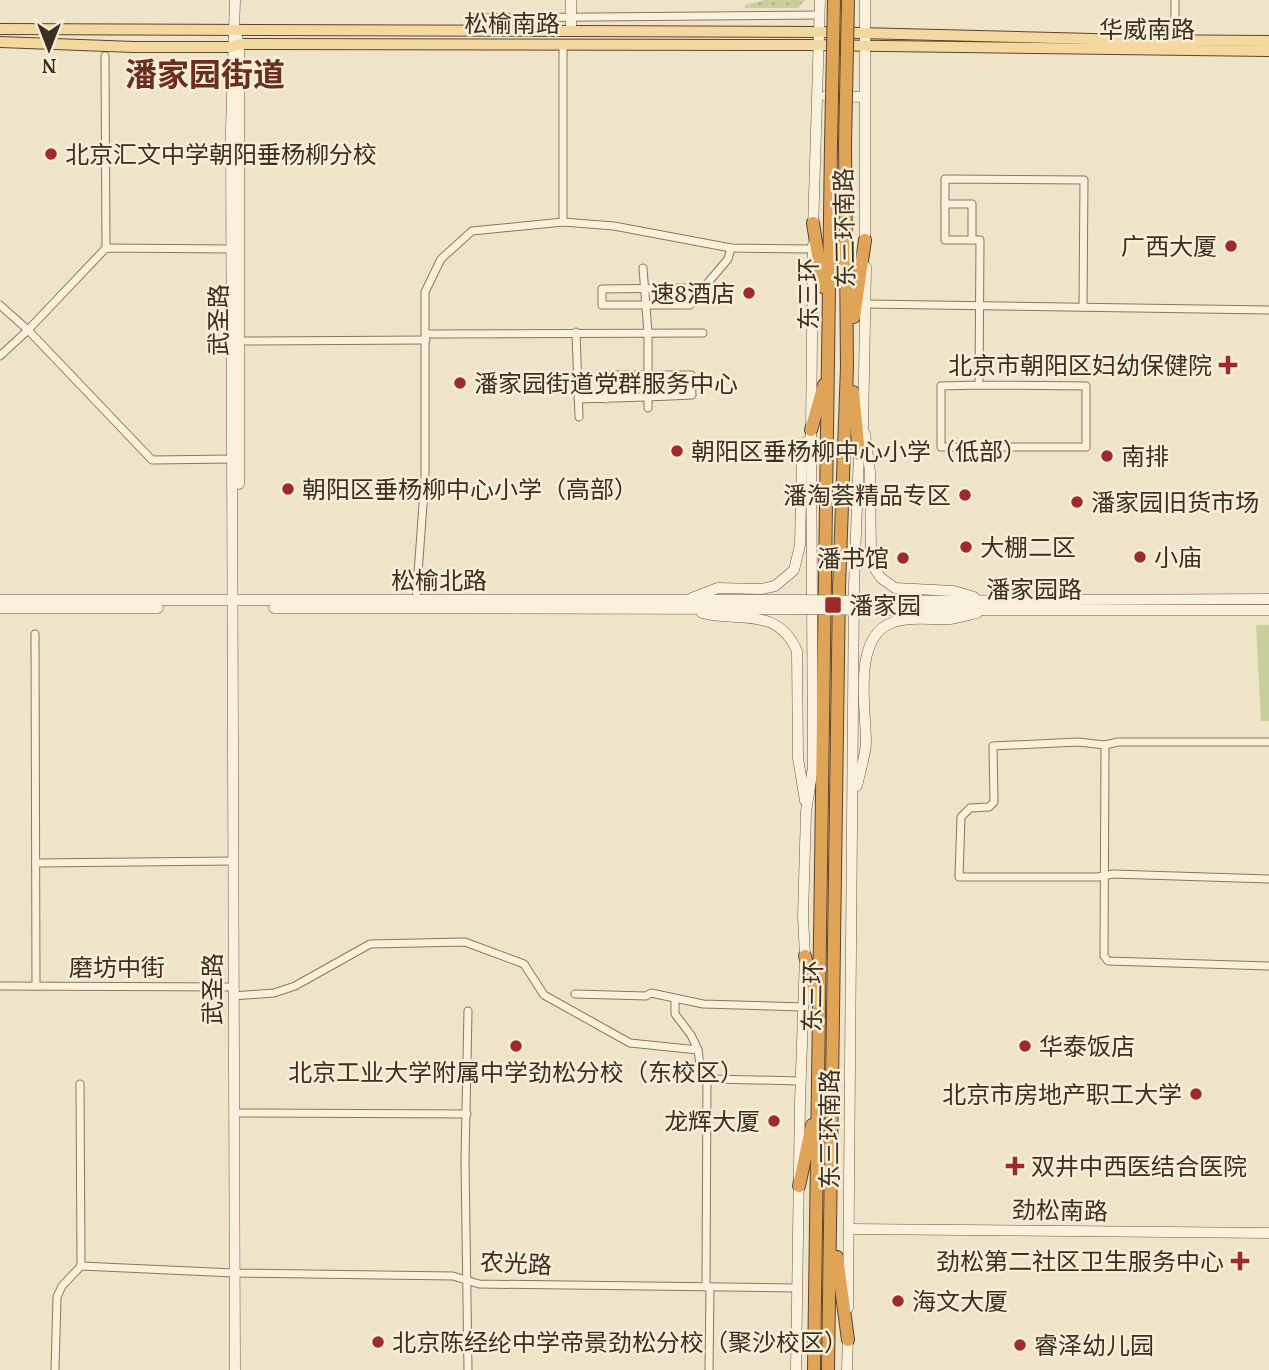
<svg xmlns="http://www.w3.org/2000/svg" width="1269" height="1370" viewBox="0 0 1269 1370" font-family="'PT Serif','Noto Sans SC',serif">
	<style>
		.grass { fill: url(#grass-dots) }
		.park { fill: #c9cf9b }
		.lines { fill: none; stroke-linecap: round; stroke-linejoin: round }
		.street-casing { stroke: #8d765c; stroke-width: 9 }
		.secondary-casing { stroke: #6f573f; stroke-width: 11 }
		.primary-casing { stroke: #5b4430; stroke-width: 12 }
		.highway-casing { stroke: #5b4430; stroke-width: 14 }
		.street { stroke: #faf1dc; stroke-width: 7 }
		.secondary { stroke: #faf1dc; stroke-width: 10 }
		.primary { stroke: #f3d9a0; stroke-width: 10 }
		.highway { stroke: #e0a458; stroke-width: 12 }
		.secondary-bridge-casing { stroke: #6f573f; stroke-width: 11; stroke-linecap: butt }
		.highway-bridge-casing { stroke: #5b4430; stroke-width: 14; stroke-linecap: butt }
		.secondary-bridge { stroke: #faf1dc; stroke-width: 10 }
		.highway-bridge { stroke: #e0a458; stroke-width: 12 }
		.poi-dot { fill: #9e2a2b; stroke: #f7eed8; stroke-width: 2.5 }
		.labels { text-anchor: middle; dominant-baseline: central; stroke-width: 5; stroke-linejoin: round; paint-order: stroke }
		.street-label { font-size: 24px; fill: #3d2e20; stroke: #f7eed8 }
		.poi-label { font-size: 24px; fill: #3d2e20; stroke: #f7eed8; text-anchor: start }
		.district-label { font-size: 32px; font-weight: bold; fill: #6b2e1e; stroke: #f7eed8 }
	</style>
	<defs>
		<pattern id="grass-dots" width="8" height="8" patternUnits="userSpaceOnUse" patternTransform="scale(1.75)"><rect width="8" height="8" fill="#c9cf9b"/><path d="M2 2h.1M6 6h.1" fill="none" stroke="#aeb285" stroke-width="1.8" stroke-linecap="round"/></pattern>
	</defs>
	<rect width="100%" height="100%" fill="#f0e4c8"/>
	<!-- grass -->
	<polygon class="grass" points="766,0 805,0 798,8 745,8 745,5"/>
	<!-- park -->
	<polygon class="park" points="1256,625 1269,625 1269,721 1261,721"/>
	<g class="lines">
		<!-- street casing -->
		<g class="street-casing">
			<g id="street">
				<polyline points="469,18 820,15"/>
				<polyline points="1175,41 1175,0"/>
				<polyline points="563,44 563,222"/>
				<polyline points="105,56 106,248"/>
				<polyline points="945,204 972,204 972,240"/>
				<polyline points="643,268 648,333 648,408"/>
				<polygon points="690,288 690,305 602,305 602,289"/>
				<polyline points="690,288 706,285 728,259 731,248"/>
				<polyline points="866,304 1269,310"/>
				<polyline points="0,305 28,330 152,460 232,459"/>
				<polyline points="576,332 579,417"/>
				<polyline points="426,334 703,333"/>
				<polyline points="238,341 426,340"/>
				<polyline points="0,356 28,330 106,248 231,249"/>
				<polyline points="979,385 941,386 941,447 1086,447 1086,386 979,385 980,240 945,240 945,179 1084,180 1083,307"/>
				<path d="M578 399C616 398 654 397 692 395L691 375H607L606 399"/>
				<polyline points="416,601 425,477 425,292 441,259 472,231 563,222 614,226 731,248 812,249"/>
				<polyline points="35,634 36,986"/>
				<polyline points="1269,742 1118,742 1105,745 1078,742 993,746 994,802 989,807 970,808 961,817 959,877 1098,877 1113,874 1269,879"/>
				<polyline points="1105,745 1104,956 1108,961 1269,966"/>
				<polyline points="36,863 233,861"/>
				<polyline points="0,986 233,987"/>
				<polyline points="575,994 646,996 651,993 703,1004 803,1007"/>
				<polyline points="233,996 274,993 295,986 370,944 465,942 524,964 544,995 630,1043 698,1050 700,1065 714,1079 800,1081"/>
				<polyline points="675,1000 675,1014 691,1035 698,1050"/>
				<polyline points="468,1011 465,1160 468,1370"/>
				<polyline points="234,1113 467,1114"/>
				<polyline points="81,1266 234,1273 453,1276 479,1284 797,1288"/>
				<polyline points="706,1287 707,1071"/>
				<polyline points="55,1370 57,1297 62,1286 81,1266 80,1084"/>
				<polyline points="709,1370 710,1287"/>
			</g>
		</g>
		<!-- secondary casing -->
		<g class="secondary-casing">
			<g id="secondary">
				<polyline points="865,0 865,244"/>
				<polyline points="571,31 571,0"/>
				<polyline points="237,37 239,44 239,484"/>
				<polyline points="826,96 864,97"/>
				<polyline points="813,230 820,0"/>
				<polyline points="865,434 870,472 871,554 875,569 881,578 895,588 954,591 974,597"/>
				<polyline points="692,598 718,588 761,589 775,586 794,570 800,545 802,457 807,441"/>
				<polyline points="0,600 799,600"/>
				<polyline points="878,601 1269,599"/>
				<polyline points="0,608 158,608"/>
				<polyline points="274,608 799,609"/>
				<polyline points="878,610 1269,610"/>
				<path d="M702 613C741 623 777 606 797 651L798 758 805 801"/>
				<path d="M857 786C860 772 865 757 866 743 866 709 852 639 891 623 909 616 932 620 950 619 959 618 968 615 977 613"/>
				<polyline points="850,1229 1269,1233"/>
				<polyline points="848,1308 854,585 859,454 863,427 866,267"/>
				<polyline points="235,1370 231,130 235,0"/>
				<polyline points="796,1370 800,1102 805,956 803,916 806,812 813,767 811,430 813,245"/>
				<polyline points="847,1370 848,1333"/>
			</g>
		</g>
		<!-- primary casing -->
		<g class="primary-casing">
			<g id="primary">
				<polyline points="0,29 820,32 1130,40 1269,41"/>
				<polyline points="0,42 134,47 232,47 239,44 807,45 1269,51"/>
			</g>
		</g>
		<!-- highway casing -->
		<g class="highway-casing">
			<g id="highway">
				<polyline points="813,223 823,287"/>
				<polyline points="854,317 865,240"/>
				<polyline points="853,392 859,454"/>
				<polyline points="811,430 824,385"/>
				<polyline points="805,956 815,993"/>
				<polyline points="799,1186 812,1125"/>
				<polyline points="837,1257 848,1340"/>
				<polyline points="814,1370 831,144"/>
				<polyline points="828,1370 839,588 847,366 845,144"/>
			</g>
		</g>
		<!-- street -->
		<use href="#street" class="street"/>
		<!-- secondary -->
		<use href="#secondary" class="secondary"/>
		<!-- primary -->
		<use href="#primary" class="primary"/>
		<!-- highway -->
		<use href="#highway" class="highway"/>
		<!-- secondary-bridge casing -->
		<g class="secondary-bridge-casing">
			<g id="secondary-bridge">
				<polyline points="799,600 878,601"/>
				<polyline points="799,609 878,610"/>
			</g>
		</g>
		<!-- highway-bridge casing -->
		<g class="highway-bridge-casing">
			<g id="highway-bridge">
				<polyline points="831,144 834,0"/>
				<polyline points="845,144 848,0"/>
			</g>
		</g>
		<!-- secondary-bridge -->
		<use href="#secondary-bridge" class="secondary-bridge"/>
		<!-- highway-bridge -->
		<use href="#highway-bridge" class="highway-bridge"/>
	</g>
	<!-- markers -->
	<g class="poi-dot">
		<circle cx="51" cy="154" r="7"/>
		<circle cx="1231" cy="246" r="7"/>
		<circle cx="749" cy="293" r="7"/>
		<path d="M1224.5 354.5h7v7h7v7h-7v7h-7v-7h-7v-7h7z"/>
		<circle cx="460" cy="383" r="7"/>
		<circle cx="677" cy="451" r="7"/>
		<circle cx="1107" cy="456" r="7"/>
		<circle cx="288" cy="489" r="7"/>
		<circle cx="965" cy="495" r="7"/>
		<circle cx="1077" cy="502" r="7"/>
		<circle cx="966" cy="547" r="7"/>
		<circle cx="1140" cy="557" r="7"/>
		<circle cx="903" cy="558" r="7"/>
		<rect x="824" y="596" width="18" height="18" rx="3.5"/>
		<circle cx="516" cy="1046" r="7"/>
		<circle cx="1025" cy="1046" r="7"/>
		<circle cx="1196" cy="1094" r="7"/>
		<circle cx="774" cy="1121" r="7"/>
		<path d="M1011.5 1155.5h7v7h7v7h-7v7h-7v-7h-7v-7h7z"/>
		<path d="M1236.5 1250.5h7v7h7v7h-7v7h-7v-7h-7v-7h7z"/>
		<circle cx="898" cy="1301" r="7"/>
		<circle cx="378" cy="1342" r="7"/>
		<circle cx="1020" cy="1345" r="7"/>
	</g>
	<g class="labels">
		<!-- street labels -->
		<g class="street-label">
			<text x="512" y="23">松榆南路</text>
			<text x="1147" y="29">华威南路</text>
			<text transform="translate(844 228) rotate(-91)">东三环南路</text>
			<text transform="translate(808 294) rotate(-90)">东三环</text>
			<text transform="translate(218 320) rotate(-90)">武圣路</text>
			<text x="439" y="580">松榆北路</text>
			<text x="1034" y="589">潘家园路</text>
			<text x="117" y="967">磨坊中街</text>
			<text transform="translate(212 989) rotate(-90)">武圣路</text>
			<text transform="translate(812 996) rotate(-89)">东三环</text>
			<text transform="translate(829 1129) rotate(-90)">东三环南路</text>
			<text transform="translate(1060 1210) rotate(1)">劲松南路</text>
			<text transform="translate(516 1263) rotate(3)">农光路</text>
		</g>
		<!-- poi labels -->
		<g class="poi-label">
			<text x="65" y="154">北京汇文中学朝阳垂杨柳分校</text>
			<text x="1217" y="246" text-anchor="end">广西大厦</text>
			<text x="735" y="293" text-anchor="end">速8酒店</text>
			<text x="1212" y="365" text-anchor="end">北京市朝阳区妇幼保健院</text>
			<text x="474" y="383">潘家园街道党群服务中心</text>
			<text x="691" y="451">朝阳区垂杨柳中心小学（低部）</text>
			<text x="1121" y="456">南排</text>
			<text x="302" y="489">朝阳区垂杨柳中心小学（高部）</text>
			<text x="951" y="495" text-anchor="end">潘淘荟精品专区</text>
			<text x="1091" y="502">潘家园旧货市场</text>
			<text x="980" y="547">大棚二区</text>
			<text x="1154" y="557">小庙</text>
			<text x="889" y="558" text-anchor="end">潘书馆</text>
			<text x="849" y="605">潘家园</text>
			<text x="1039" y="1046">华泰饭店</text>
			<text x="516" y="1072" text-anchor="middle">北京工业大学附属中学劲松分校（东校区）</text>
			<text x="1182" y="1094" text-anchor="end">北京市房地产职工大学</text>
			<text x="760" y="1121" text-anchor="end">龙辉大厦</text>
			<text x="1031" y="1166">双井中西医结合医院</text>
			<text x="1224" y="1261" text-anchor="end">劲松第二社区卫生服务中心</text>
			<text x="912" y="1301">海文大厦</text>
			<text x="392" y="1342">北京陈经纶中学帝景劲松分校（聚沙校区）</text>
			<text x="1034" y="1345">睿泽幼儿园</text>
		</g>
		<!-- district labels -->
		<g class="district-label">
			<text x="205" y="74">潘家园街道</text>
		</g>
	</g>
	<!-- north arrow -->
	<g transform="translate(49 49) rotate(180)" stroke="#f7eed8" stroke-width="5" paint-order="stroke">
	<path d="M0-5L12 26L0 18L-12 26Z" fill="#3d2e20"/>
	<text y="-10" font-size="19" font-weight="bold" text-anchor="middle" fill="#3d2e20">N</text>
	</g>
</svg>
